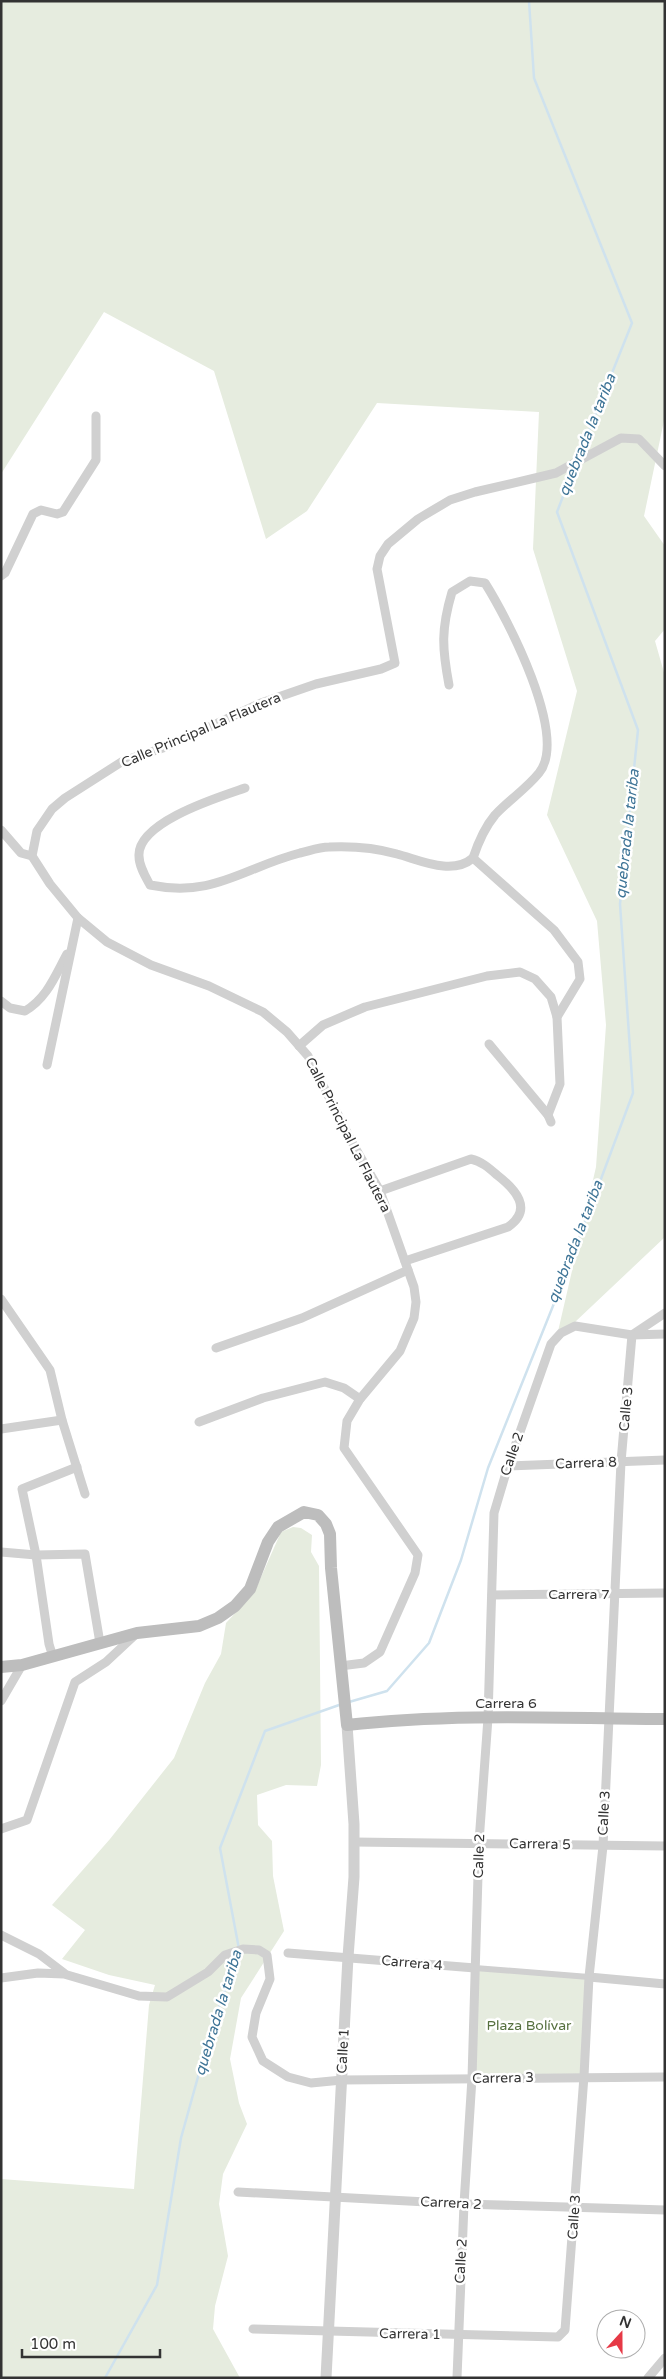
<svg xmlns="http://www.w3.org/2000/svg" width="666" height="2379" viewBox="0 0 666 2379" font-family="'Varela Round',sans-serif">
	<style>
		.green { fill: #e6ecdf }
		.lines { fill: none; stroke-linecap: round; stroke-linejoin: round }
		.stream { stroke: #cfe2ee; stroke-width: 2.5 }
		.pedestrian { stroke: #d0d0d0; stroke-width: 6 }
		.minor { stroke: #d0d0d0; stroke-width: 9 }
		.tertiary { stroke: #d0d0d0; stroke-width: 11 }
		.secondary { stroke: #bdbdbd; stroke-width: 12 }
		.labels { text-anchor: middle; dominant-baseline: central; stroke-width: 5; stroke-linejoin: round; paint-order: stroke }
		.street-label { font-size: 14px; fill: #333; stroke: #fff }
		.park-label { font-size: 14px; fill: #56703f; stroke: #fff }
		.water-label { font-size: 15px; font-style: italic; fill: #3f7597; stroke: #fff }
	</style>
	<rect width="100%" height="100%" fill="#fff"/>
	<!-- green -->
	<g class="green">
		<polygon points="1,1 665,1 665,416 644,516 665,546 665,629 655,641 665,676 665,1237 556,1340 596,1167 606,1025 597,921 547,815 577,691 533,549 539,412 377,403 307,511 266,539 214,371 104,312 1,474"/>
		<polygon points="293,1527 301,1528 312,1535 311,1552 319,1566 321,1765 317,1786 286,1785 257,1795 258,1825 272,1841 273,1876 284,1931 241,1998 230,2059 239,2103 247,2124 223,2174 219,2204 228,2256 215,2306 213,2329 240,2378 1,2378 1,2179 134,2189 149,2005 155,1985 109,1975 62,1959 85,1930 52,1905 110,1839 174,1758 205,1683 221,1654 226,1623 254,1593 281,1532"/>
		<polygon points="475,1968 589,1977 584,2076 472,2078"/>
	</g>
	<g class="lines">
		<!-- stream -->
		<g class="stream">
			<polyline points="529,1 534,78 632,323 578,458"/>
			<polyline points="349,1702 387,1691 429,1643 461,1560 488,1468 563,1281 633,1093 620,904 638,730 557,512 575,465"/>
			<polyline points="239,1949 220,1848 265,1731 342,1704"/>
			<polyline points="105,2378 157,2285 181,2138 213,2023 238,1954"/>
		</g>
		<!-- pedestrian -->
		<polyline class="pedestrian" points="475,1968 589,1977"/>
		<!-- minor -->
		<g class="minor">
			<polyline points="1,576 5,573 33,514 41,510 57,514 63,512 96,460 96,416"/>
			<path d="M449 685C442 648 441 629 452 592L470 581 485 583C507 618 569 736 539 773 526 789 509 800 495 815 485 827 478 843 473 858"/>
			<path d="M245 788C219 797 137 822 139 856 139 866 145 876 150 885 214 898 242 868 300 853 309 851 319 847 329 847 351 846 376 848 397 854 420 860 452 876 473 858L554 930 578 962 580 979 557 1017 560 1084 548 1115 551 1122"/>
			<polyline points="1,830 21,853 32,856"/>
			<path d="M1 1001 10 1008 25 1011C47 998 55 976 67 954"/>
			<polyline points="489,1044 548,1115"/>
			<polyline points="299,1046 323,1025 365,1007 487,976 520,972 535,979 551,997 557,1017"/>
			<polyline points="47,1065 78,918"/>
			<path d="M380 1191 471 1159C481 1161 489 1168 497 1175 515 1189 534 1209 508 1227L405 1261"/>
			<polyline points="1,1299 50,1370 62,1420 85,1494"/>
			<polyline points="216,1348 302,1318 408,1270"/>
			<polyline points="199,1422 263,1398 325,1382 344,1388 360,1399"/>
			<polyline points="1,1429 62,1420"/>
			<polyline points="508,1466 665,1460"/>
			<polyline points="1,1552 36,1555 85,1554 100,1643"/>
			<polyline points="492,1595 665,1593"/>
			<polyline points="53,1657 49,1644 36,1555 22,1489 77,1467"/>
			<polyline points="340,1666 364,1663 380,1652 415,1573 418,1555 344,1448 347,1421 360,1399 400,1351 414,1318 416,1302 414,1287 380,1191 353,1144 308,1056 287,1032 263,1012 209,986 151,965 107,942 78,918 50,884 32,856 37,831 52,809 65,798 123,761 166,747 261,703 316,684 381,669 395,663 377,569 380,556 388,544 418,519 450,500 475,492 556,473 621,438 639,439 665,466"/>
			<polyline points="1,1701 22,1665"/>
			<polyline points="1,1829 27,1820 75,1682 106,1662 135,1635"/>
			<polyline points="354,1842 665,1846"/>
			<polyline points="1,1935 39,1954 64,1973"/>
			<polyline points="288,1953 475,1968"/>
			<polyline points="589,1977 665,1984"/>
			<polyline points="1,1978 38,1973 64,1974 139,1996 167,1997 208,1972 225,1955 243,1949 259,1950 267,1955 270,1979 256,2013 252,2037 263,2061 288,2077 311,2083 342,2080 665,2077"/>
			<polyline points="238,2192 464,2204 665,2210"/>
			<polyline points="253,2329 558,2337 565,2330 584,2076 589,1977 603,1846 621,1462 632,1335 665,1313"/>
			<polyline points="457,2378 464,2204 472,2078 479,1842 488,1718 494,1513 508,1466 551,1344 561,1333 575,1326 632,1335 665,1334"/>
			<polyline points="648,2378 665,2358"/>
		</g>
		<!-- tertiary -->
		<polyline class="tertiary" points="326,2378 348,1957 354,1877 354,1824 347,1725"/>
		<!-- secondary -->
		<path class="secondary" d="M1 1667 22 1665 137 1633 199 1626 218 1618 235 1606 250 1589 268 1542 278 1527 304 1512 318 1515 326 1524 330 1534 331 1568 347 1725C452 1713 559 1718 665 1719"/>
	</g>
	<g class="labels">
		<!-- street labels -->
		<g class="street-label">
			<text transform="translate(201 730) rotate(-23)">Calle Principal La Flautera</text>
			<text transform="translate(348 1135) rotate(63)">Calle Principal La Flautera</text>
			<text transform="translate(626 1409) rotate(-85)">Calle 3</text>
			<text transform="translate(512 1454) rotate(-71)">Calle 2</text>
			<text transform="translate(586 1463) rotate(-2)">Carrera 8</text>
			<text x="579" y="1594">Carrera 7</text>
			<text x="506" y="1703">Carrera 6</text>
			<text transform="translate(604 1813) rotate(-87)">Calle 3</text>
			<text transform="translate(540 1844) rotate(1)">Carrera 5</text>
			<text transform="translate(479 1856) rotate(-88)">Calle 2</text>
			<text transform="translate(412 1963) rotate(5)">Carrera 4</text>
			<text transform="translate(343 2051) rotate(-87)">Calle 1</text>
			<text transform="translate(503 2078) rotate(-1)">Carrera 3</text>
			<text transform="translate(451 2203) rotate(3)">Carrera 2</text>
			<text transform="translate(574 2217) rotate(-86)">Calle 3</text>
			<text transform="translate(461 2261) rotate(-87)">Calle 2</text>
			<text transform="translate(410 2334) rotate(1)">Carrera 1</text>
		</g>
		<!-- park labels -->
		<g class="park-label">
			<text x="529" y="2025">Plaza Bolívar</text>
		</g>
		<!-- water labels -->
		<g class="water-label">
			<text transform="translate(587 435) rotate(-68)">quebrada la tariba</text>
			<text transform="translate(627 834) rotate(-84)">quebrada la tariba</text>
			<text transform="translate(575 1242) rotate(-69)">quebrada la tariba</text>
			<text transform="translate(218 2013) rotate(-73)">quebrada la tariba</text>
		</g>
	</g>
	<!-- border -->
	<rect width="666" height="2379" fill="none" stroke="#333333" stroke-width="5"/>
	<!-- north arrow -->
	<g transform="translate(621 2334) rotate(21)"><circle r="24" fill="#ffffff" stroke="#adadad"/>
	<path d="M0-4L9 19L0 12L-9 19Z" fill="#e63946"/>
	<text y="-8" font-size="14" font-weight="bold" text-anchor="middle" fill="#333333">N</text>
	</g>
	<!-- scale -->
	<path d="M22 2349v8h138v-8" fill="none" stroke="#333333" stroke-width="2.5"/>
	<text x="30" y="2349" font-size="15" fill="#333333" stroke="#ffffff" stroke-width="4" paint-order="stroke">100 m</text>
</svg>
